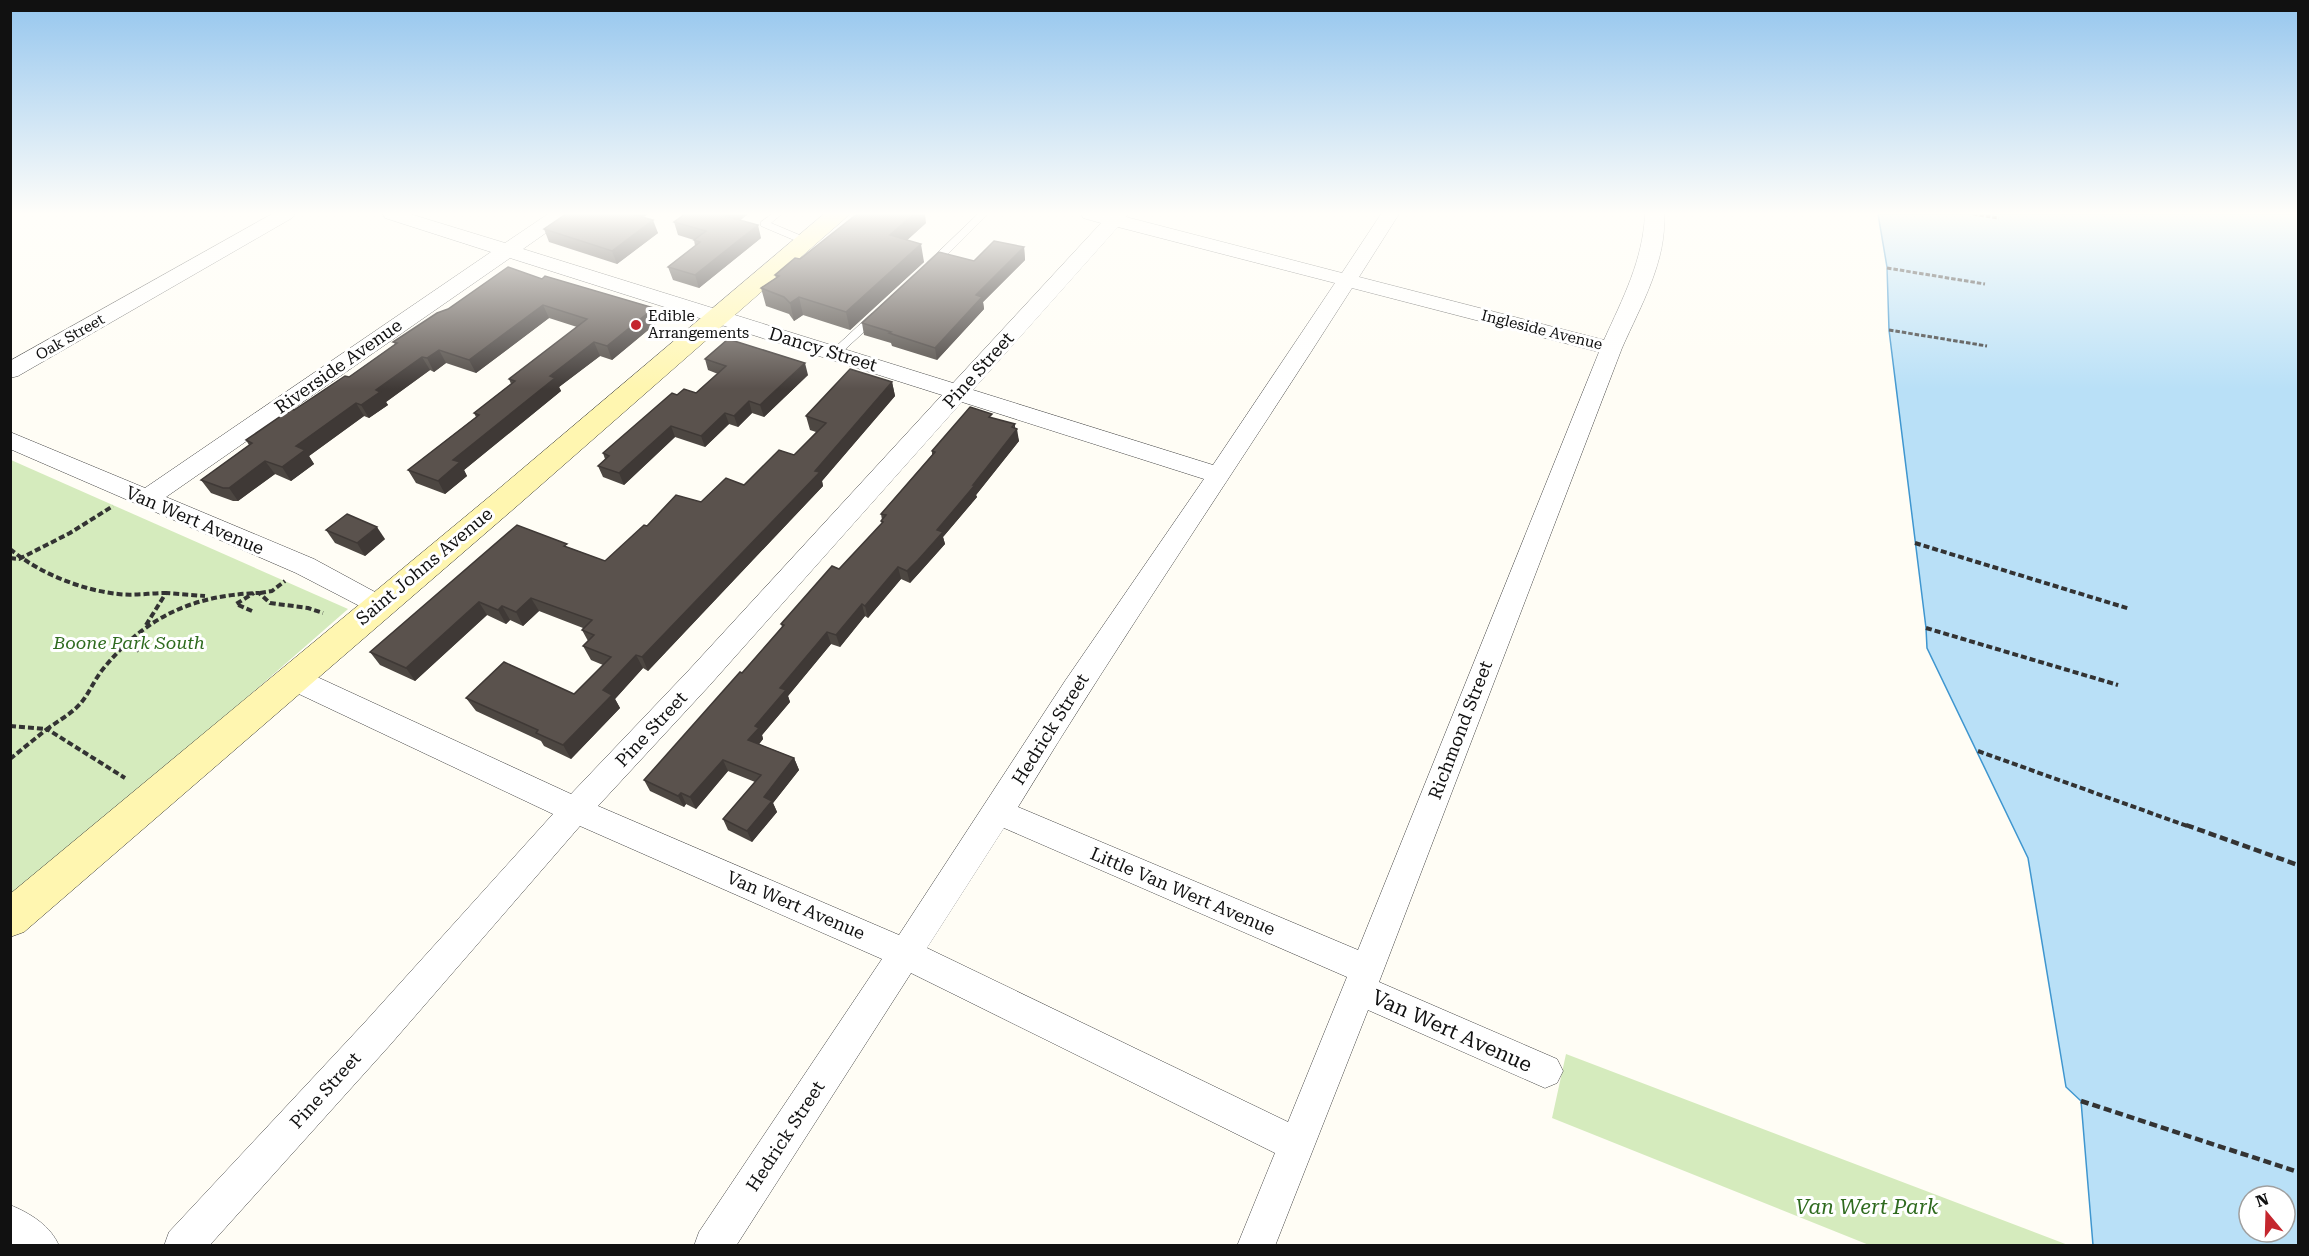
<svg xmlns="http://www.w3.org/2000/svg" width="2309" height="1256" viewBox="0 0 2309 1256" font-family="'Roboto Serif',serif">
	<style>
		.green { fill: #d5ebbd }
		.water { fill: #b9e0f7; stroke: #3f96cf; stroke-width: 1.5; fill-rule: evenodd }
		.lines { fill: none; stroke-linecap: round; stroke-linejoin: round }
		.service-casing { stroke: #444; stroke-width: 1 }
		.minor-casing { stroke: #444; stroke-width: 1 }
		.secondary-casing { stroke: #333; stroke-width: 1 }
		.path-far2 { stroke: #333; stroke-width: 3; stroke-dasharray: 4.5 2; stroke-linecap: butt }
		.path-far1 { stroke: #333; stroke-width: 4; stroke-dasharray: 6 3; stroke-linecap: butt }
		.path { stroke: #333; stroke-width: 4.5; stroke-dasharray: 8 4; stroke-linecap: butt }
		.service { fill: #fff; fill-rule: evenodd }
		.minor { fill: #fff; fill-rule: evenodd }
		.secondary { fill: #fff6b0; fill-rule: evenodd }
		.wall { fill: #4d4742 }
		.shaded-wall { fill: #3f3936 }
		.building { fill: #5a524d; stroke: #3f3936; stroke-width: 1.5 }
		.poi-dot { fill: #c4262e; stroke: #fff; stroke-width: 2 }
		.labels { text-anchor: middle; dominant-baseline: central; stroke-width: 6; stroke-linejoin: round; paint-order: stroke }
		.far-poi-label { font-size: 15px; fill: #111; stroke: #fff; text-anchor: start }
		.far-street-label { font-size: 15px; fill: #111; stroke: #fff }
		.street-label { font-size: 18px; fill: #111; stroke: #fff }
		.park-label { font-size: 18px; font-style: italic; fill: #2f6b1f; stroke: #fff }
		.near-street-label { font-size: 21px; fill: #111; stroke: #fff }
		.near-park-label { font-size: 21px; font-style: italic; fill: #2f6b1f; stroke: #fff }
	</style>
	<rect width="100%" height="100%" fill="#fffdf5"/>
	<!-- green -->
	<g class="green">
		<polygon points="11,460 348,609 11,904"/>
		<polygon points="1566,1054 2068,1245 1869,1245 1552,1118"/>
	</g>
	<!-- water -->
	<path class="water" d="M1878 214H2298V1245H2093L2081 1101 2066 1087 2028 858 1927 648 1926 628 1889 330 1887 267ZM2249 1196H2285V1232H2249Z"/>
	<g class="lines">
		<!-- service casing -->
		<g class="service-casing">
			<g id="service">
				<polygon points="772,214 782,214 771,223 809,239 809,243 801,243 761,226 761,222"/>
				<polygon points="978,214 988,214 935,267 927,267 927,263"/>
				<polygon points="875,313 880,316 879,318 839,355 831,355 831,351 871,314"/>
			</g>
		</g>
		<!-- minor casing -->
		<g class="minor-casing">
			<g id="minor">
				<polygon points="272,214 295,214 292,218 18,376 10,378 10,361"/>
				<path d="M383 214H410L505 243 548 214H569L567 218 523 249 953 383 1101 223 1083 218 1081 214H1128L1126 217 1342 273 1381 214H1399L1359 277 1604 340C1623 298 1643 260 1645 214H1664C1667 261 1641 305 1622 348L1379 982 1557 1059 1563 1071 1557 1083 1545 1088 1368 1010 1275 1246H1237L1275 1153 911 973 736 1246H694L699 1232 882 959 580 826 390 1045 209 1246H164L169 1232 366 1021 553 814 282 686 278 678 282 670 292 667 302 670 571 794 689 670 942 395 510 258 166 497 314 559 386 598 390 605 386 612 377 615 296 573 10 449V432L145 488 491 252 385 218ZM1118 227 1335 283 1213 465 973 390ZM1352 288 1599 352 1358 950 1018 807C1125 631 1242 461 1352 288ZM962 402 1204 479 1065 681 899 935 598 806 709 686ZM1004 828 1347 977 1288 1122 927 948Z"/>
				<path d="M10 1205C30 1213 51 1226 59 1246H10Z"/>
			</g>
		</g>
		<!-- secondary casing -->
		<g class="secondary-casing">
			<polygon id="secondary" points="824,214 850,214 517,506 24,932 10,937 10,894 495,492"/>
		</g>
		<!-- path-far2 -->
		<g class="path-far2">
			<polyline points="1973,214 1999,218"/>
			<polyline points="1887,268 1985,284"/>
			<polyline points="1889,330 1987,346"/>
		</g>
		<!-- path-far1 -->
		<g class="path-far1">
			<polyline points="1915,543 2130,609"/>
			<path d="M10 549C39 573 81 590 118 594 134 596 150 593 166 593"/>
			<polyline points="10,558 19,559 70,533 113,506"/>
			<polyline points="260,593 272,591 285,581"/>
			<polyline points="252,611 236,604 254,593"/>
			<polyline points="146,625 166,593 205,596"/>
			<polyline points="1926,628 2118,685"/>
			<polyline points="126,643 141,652"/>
			<path d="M10 726 47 729C58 721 71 714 80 704 89 694 94 680 103 669 145 617 193 595 259 593L270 603 308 608 323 613"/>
			<polyline points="1978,751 2190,827"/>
			<polyline points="10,759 47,729 125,778"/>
		</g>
		<!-- path -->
		<g class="path">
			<polyline points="2186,825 2298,865"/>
			<polyline points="2081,1101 2298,1172"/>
		</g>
		<!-- service -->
		<use href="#service" class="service"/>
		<!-- minor -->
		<use href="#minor" class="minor"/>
		<!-- secondary -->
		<use href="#secondary" class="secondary"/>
	</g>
	<!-- wall -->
	<g class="wall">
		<polygon points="566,214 648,214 643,217 658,233 617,264 549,242 544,229"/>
		<polygon points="685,214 748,214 740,220 761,238 699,288 673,280 668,267 695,246 694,240 678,235 674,222"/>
		<polygon points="926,223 907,240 924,262 850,330 803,315 794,321 789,314 766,306 761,288 776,278 775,275 800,259"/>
		<polygon points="1024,247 1025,260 983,302 984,309 937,360 892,346 891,343 864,335 862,323 974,261"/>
		<polygon points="542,279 654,308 659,321 612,360 600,356 559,387 561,391 464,470 467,476 445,494 416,483 408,470 476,417 474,413 511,384 509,379 577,327 549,318 476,373 446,363 434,372 430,370 386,402 388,405 369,418 364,416 309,456 314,464 291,481 275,474 238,501 233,501 211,493 201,480 249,445 246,440 349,377 395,344 393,342"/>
		<polygon points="705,359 808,375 764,417 752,413 738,427 729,424 705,447 675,437 624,485 603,477 598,466 605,459 603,453 677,395 696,393 718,374 708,370"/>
		<polygon points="892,382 895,396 822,481 823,486 648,671 643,668 615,699 620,708 571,759 544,746 541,741 476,711 466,698 574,694 603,665 591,660 583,646 588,641 582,630 583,628 539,611 523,626 510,620 506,624 487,615 415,681 380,665 370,652 570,548 605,561 647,526 744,485 794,455 816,432 810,430 806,416"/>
		<polygon points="992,418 1015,428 1019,441 976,495 977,497 943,537 945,544 920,572 910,583 901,579 868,618 865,616 840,647 831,644 788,696 790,702 762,735 763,739 759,744 794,758 799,770 773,803 777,812 752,842 728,830 723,819 755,782 728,771 696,809 686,804 684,807 650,791 644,780 742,673 782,627 781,624 839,569 882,524 881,521 882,520 881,514 932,455 932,451"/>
		<polygon points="326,530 385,539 365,556 335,543"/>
	</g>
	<!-- shaded-wall -->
	<g class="shaded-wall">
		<polygon points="628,214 648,214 632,225"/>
		<polygon points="728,214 748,214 729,229 725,216"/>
		<polygon points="914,214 925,214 926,223 893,253 890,235"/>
		<polygon points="653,220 658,233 617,264 612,251"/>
		<polygon points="758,225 761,238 699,288 695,275"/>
		<polygon points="921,244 924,262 850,330 846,312"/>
		<polygon points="1024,247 1025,260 983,302 984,309 937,360 935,348 976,295"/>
		<polygon points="799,297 803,315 794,321 790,303"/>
		<polygon points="543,305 549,318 476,373 469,360"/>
		<polygon points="654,308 659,321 612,360 607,346"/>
		<polygon points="594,342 600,356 559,387 561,391 464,470 467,476 445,494 438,481 453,460 550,376"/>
		<polygon points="439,350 446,363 434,372 427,358"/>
		<polygon points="422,357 430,370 386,402 388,405 369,418 361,405 376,390"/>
		<polygon points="805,363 808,375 764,417 760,405"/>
		<polygon points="892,382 895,396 822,481 823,486 648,671 642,657 815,471"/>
		<polygon points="749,401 752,413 738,427 734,416"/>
		<polygon points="356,403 364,416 309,456 314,464 291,481 282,467 296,446"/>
		<polygon points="725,413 729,424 705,447 701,436"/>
		<polygon points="1015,424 1015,431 1017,429 1019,441 976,495 977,497 943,537 945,544 920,572 910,583 907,571 937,530 973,485"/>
		<polygon points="671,426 675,437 624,485 619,473"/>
		<polygon points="265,461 275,474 238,501 229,488"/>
		<polygon points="377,527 385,539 365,556 357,543"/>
		<polygon points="898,567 901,579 868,618 865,606"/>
		<polygon points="531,598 539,611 523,626 516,612"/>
		<polygon points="479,602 487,615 415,681 406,668"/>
		<polygon points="862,604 865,616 840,647 836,635"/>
		<polygon points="502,606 510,620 506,624 498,610"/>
		<polygon points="827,632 831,644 788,696 790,702 762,735 763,739 753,752 748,740 755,726 780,688"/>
		<polygon points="636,655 643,668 615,699 620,708 571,759 563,745 603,690"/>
		<polygon points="794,758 799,770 773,803 777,812 752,842 747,831 764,797"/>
		<polygon points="723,760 728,771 696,809 690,797"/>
		<polygon points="681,793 686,804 684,807 678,796"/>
	</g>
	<!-- building -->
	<g class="building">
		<polygon points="566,214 632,214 653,220 612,251 544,229"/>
		<polygon points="685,214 728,214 725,216 758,225 695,275 668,267 700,242 694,240 706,231 674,222"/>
		<polygon points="857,214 914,214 890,235 921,244 846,312 799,297 790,303 784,297 761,288 779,276 775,275 795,258 800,259"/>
		<polygon points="994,241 1024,247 976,295 982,297 935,348 889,333 891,332 862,323 939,252 974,261"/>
		<polygon points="508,267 542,279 545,276 654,308 607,346 594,342 550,376 555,378 453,460 460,462 438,481 408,470 479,415 474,413 515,381 509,379 587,319 543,305 469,360 439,350 427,358 422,357 376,390 380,392 361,405 356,403 296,446 305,450 282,467 265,461 229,488 223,488 201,480 252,443 246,440 291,409 294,410 345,376 349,377 397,343 393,342 437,313 448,309"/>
		<polygon points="728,339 805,363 760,405 749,401 734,416 725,413 701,436 671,426 619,473 598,466 609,456 603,453 672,393 677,395 684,389 696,393 726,366 705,359"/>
		<polygon points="850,369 892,382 815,471 820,472 642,657 636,655 603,690 612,695 563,745 536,733 538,730 466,698 504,662 574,694 611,657 583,646 594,635 582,630 592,620 531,598 516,612 502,606 498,610 479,602 406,668 370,652 517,525 567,544 564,546 605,561 644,525 647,526 676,495 701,502 726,478 744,485 779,450 794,455 826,423 806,416"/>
		<polygon points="970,407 992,414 989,417 1015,424 1012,427 1017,429 973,485 975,485 937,530 943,532 918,560 907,571 898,567 865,606 862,604 836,635 827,632 780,688 786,690 755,726 759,728 748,740 794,758 764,797 772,801 747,831 723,819 761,775 723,760 690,797 681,793 678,796 644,780 740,672 742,673 784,625 781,624 832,566 839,569 883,522 881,521 886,515 881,514 935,452 932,451"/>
		<polygon points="347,514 377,527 357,543 326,530"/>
	</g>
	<!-- sky -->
	<linearGradient id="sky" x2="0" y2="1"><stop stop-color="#95c6ee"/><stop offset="0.55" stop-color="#fffefa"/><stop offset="1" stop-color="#fffefa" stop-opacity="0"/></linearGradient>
	<rect width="2309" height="389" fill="url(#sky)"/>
	<!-- markers -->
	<circle class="poi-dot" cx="636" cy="325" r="6"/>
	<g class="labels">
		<!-- far-poi labels -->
		<g class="far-poi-label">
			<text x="648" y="316">Edible<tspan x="648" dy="17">Arrangements</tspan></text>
		</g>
		<!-- far-street labels -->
		<g class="far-street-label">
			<text transform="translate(1542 330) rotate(14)">Ingleside Avenue</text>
			<text transform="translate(70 337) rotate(-30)">Oak Street</text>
		</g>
		<!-- street labels -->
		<g class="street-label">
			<text transform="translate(823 349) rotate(17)">Dancy Street</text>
			<text transform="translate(338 366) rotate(-35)">Riverside Avenue</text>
			<text transform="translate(978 370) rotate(-48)">Pine Street</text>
			<text transform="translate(195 520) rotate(23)">Van Wert Avenue</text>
			<text transform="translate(424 566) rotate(-40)">Saint Johns Avenue</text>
			<text transform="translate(651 729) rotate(-47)">Pine Street</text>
			<text transform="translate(1050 729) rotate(-58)">Hedrick Street</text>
			<text transform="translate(1460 730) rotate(-69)">Richmond Street</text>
			<text transform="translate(1183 891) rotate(23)">Little Van Wert Avenue</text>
			<text transform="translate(796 905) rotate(23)">Van Wert Avenue</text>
			<text transform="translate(325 1090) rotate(-48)">Pine Street</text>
			<text transform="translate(785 1136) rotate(-57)">Hedrick Street</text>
		</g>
		<!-- park labels -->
		<g class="park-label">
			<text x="129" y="642">Boone Park South</text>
		</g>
		<!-- near-street labels -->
		<g class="near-street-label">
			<text transform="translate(1452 1031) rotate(24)">Van Wert Avenue</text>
		</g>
		<!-- near-park labels -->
		<g class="near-park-label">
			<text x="1867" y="1207">Van Wert Park</text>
		</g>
	</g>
	<!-- border -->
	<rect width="2309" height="1256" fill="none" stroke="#111111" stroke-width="24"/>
	<!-- north arrow -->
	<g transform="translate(2267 1214) rotate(341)"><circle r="28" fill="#ffffff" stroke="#a0a0a0" stroke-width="1.5"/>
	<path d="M0-4.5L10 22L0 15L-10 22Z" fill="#c4262e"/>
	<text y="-9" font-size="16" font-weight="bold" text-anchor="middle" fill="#111111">N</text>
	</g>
</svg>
